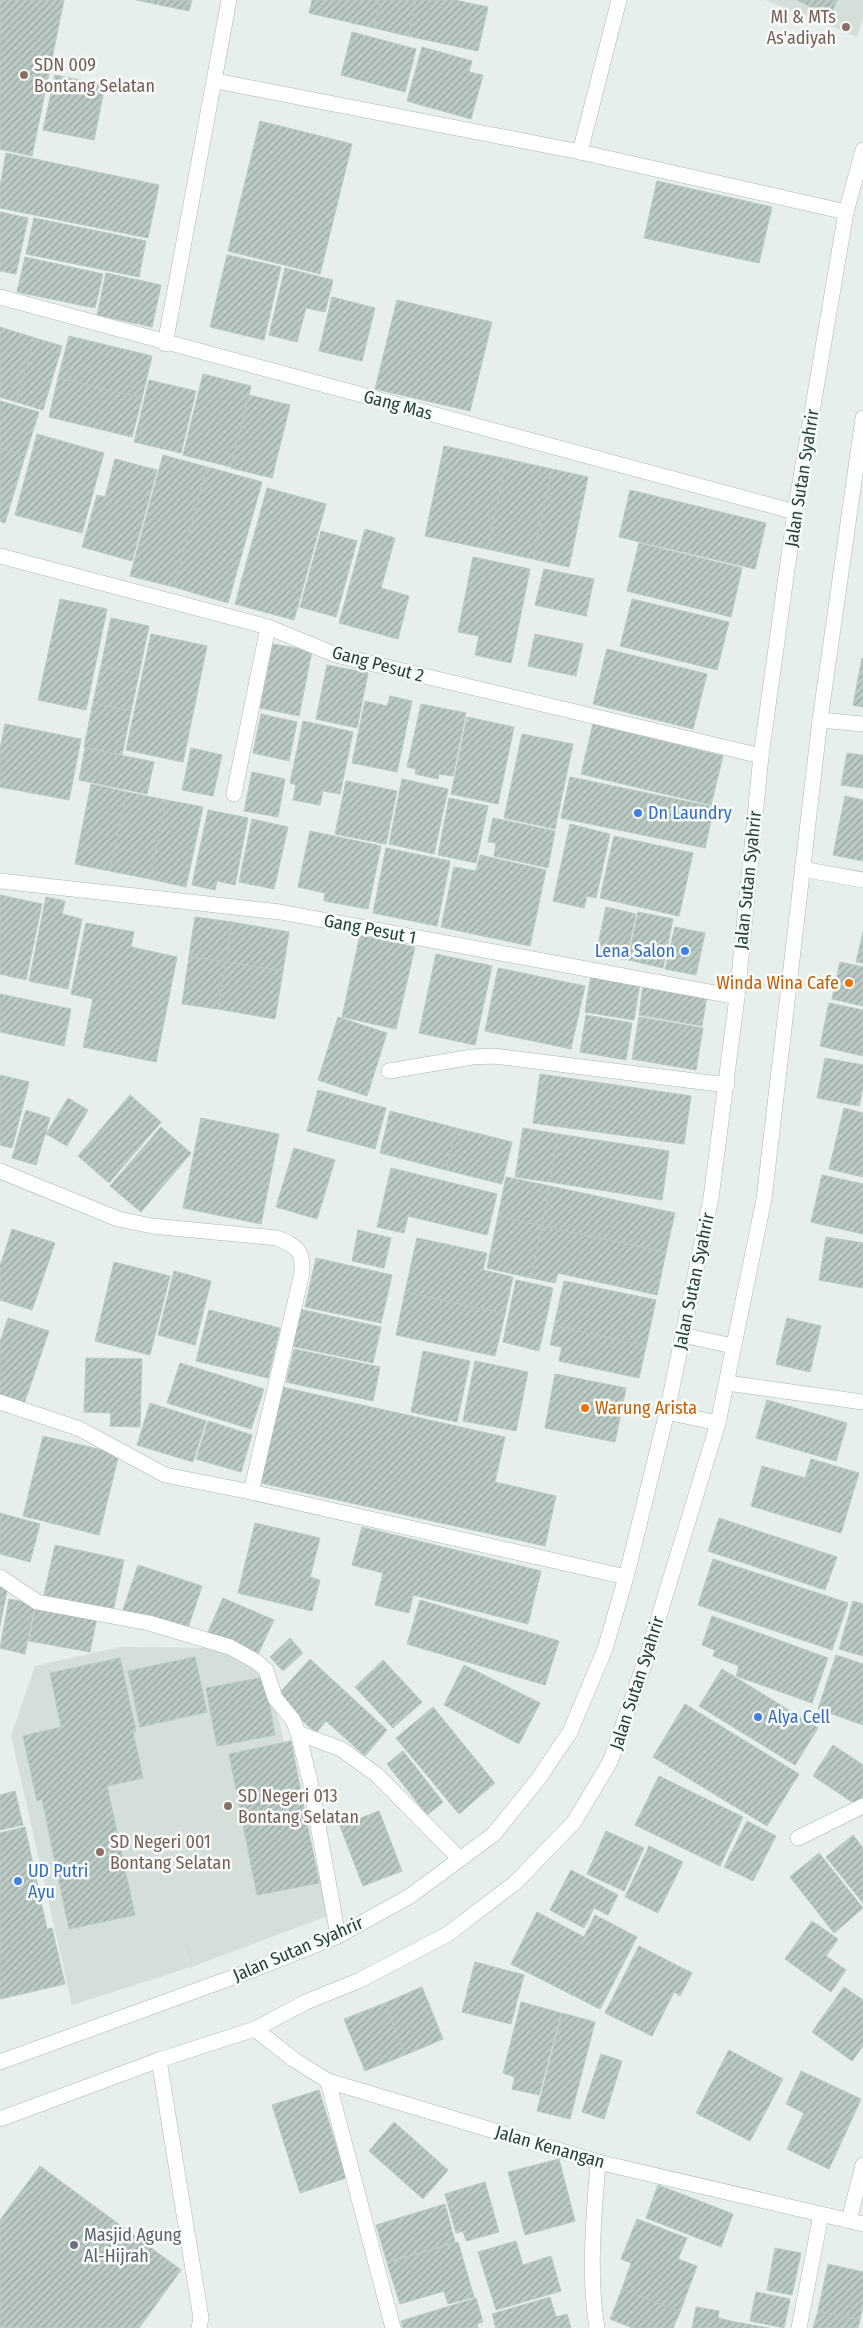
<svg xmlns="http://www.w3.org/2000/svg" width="863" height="2328" viewBox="0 0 863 2328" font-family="'Fira Sans Condensed',sans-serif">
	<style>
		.built { fill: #d4dfda }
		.building { fill: url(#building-hatch); stroke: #b8c9c2 }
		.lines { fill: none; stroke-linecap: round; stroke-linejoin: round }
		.minor-casing { stroke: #a8b8b2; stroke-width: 16 }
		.minor { stroke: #fff; stroke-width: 15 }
		.education-dot { fill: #8d6e63; stroke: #f7fbf9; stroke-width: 2 }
		.shop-dot { fill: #3f7fe0; stroke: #f7fbf9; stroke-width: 2 }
		.food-dot { fill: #e8710a; stroke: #f7fbf9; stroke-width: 2 }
		.worship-dot { fill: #6b7280; stroke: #f7fbf9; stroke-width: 2 }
		.labels { text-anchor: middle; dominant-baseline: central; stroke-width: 5; stroke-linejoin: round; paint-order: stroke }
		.education-label { font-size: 18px; fill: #785e54; stroke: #f7fbf9; text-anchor: start }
		.street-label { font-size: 18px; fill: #24423a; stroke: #f7fbf9 }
		.shop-label { font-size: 18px; fill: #366cbe; stroke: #f7fbf9; text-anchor: start }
		.food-label { font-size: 18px; fill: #c56008; stroke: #f7fbf9; text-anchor: end }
		.worship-label { font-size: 18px; fill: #5b616d; stroke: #f7fbf9; text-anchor: start }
	</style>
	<defs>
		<pattern id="building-hatch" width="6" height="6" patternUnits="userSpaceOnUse" patternTransform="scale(1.25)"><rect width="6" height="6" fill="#bbcac4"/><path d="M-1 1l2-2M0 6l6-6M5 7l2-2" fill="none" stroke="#98a6a0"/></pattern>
	</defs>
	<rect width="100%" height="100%" fill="#e6efeb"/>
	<!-- built -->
	<g class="built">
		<polygon points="765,0 863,0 863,17 857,37"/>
		<polygon points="120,1647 220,1648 266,1672 330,1915 189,1968 183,1944 188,1968 72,2005 11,1736 35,1666"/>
	</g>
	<!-- building -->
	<g class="building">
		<polygon points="0,0 64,0 32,156 0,149"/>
		<polygon points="136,0 192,0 189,11"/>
		<polygon points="312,0 380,0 374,28 309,13"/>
		<polygon points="380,0 416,0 408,36 374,28"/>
		<polygon points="416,0 455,0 488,7 478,51 408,36"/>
		<polygon points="797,0 837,0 830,17"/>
		<polygon points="352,32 416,49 405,92 341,75"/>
		<polygon points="422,47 472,61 469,72 483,75 471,119 407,101"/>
		<polygon points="55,75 105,85 94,140 43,130"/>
		<polygon points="260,121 352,144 320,274 228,251"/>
		<polygon points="6,153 159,185 148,238 0,208 0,186"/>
		<polygon points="657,181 772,207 759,263 644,238"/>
		<polygon points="0,212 28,218 16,274 0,271"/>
		<polygon points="34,218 146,241 139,277 26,254"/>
		<polygon points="227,255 281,267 264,340 210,327"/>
		<polygon points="25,257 103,274 95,308 17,292"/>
		<polygon points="285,268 333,280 325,312 306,308 297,342 269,335"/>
		<polygon points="106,273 161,285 152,327 97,315"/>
		<polygon points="332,297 375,308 362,361 319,351"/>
		<polygon points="397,300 492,322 470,411 375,389"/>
		<polygon points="0,327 35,338 16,402 0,397"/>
		<polygon points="69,336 152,356 142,398 58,378"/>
		<polygon points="35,338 62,346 43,410 16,402"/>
		<polygon points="203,374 251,386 231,467 183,455"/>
		<polygon points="58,378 142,398 132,437 49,417"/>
		<polygon points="149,380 196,391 181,453 134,442"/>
		<polygon points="249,395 290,405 272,478 231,468"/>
		<polygon points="0,401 39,412 25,456 0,448"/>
		<polygon points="37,434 104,453 82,533 15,515"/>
		<polygon points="444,446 507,459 487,549 425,536"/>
		<polygon points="0,448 25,456 5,523 0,521"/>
		<polygon points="163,455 207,467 174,587 130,576"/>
		<polygon points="115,459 157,470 132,561 82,547 97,495 105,497"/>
		<polygon points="507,459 552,469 533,559 487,549"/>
		<polygon points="207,467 262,482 228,603 174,587"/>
		<polygon points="552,469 588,477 569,567 533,559"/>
		<polygon points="267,488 326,504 294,620 235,604"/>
		<polygon points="630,490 766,523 755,569 619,537"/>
		<polygon points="365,529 395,538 381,588 409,596 398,639 339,623"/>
		<polygon points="321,531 357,541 336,617 300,607"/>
		<polygon points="639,543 742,568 731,617 627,591"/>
		<polygon points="473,557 530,569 511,663 475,655 479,636 458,632"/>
		<polygon points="544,569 594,579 586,616 535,605"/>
		<polygon points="60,599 107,609 86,710 38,700"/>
		<polygon points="632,599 729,622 717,670 620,646"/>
		<polygon points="111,618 149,626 139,674 101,666"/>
		<polygon points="151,634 207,646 183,762 126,750"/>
		<polygon points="535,634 583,644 576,676 528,666"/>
		<polygon points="273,644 312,651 299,716 260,708"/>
		<polygon points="607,649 707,674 693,729 593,704"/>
		<polygon points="862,658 863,659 863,707 853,705"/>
		<polygon points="327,665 368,673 357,728 316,719"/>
		<polygon points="101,666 139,674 131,711 93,703"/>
		<polygon points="390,696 412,701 397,772 352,763 365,701 387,706"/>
		<polygon points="93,703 131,711 122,755 84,747"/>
		<polygon points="421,704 466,713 453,776 439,774 438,779 415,774 416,769 407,767"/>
		<polygon points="261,714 297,722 289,761 253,753"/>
		<polygon points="467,717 514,727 498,804 451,794"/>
		<polygon points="303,721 353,732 340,794 323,791 320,805 293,800 296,785 290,783"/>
		<polygon points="5,724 81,739 69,800 0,787 0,749"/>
		<polygon points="593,724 723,756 711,805 581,774"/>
		<polygon points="522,734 573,744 555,829 504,818"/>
		<polygon points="85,748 154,762 147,794 79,780"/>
		<polygon points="191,748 222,755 213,796 182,790"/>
		<polygon points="847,753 863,755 863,788 841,785"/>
		<polygon points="252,772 285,779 278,817 244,811"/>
		<polygon points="570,777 714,807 705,848 561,818"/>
		<polygon points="402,779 448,789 434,854 389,844"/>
		<polygon points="346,781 397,791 386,844 335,834"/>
		<polygon points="91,784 127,792 110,871 75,864"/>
		<polygon points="127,792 166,800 150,879 110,871"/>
		<polygon points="845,796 863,800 863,861 833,855"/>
		<polygon points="449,798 488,806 476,863 438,855"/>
		<polygon points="166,800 203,807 186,887 150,879"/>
		<polygon points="208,810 248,818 235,885 217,881 215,890 192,885"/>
		<polygon points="493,818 555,831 548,868 494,856 496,843 488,842"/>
		<polygon points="252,819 288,827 274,889 239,882"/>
		<polygon points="570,824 610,834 596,898 587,896 584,908 553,901"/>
		<polygon points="310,831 381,846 368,909 324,901 325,893 298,887"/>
		<polygon points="614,836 693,853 679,916 600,898"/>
		<polygon points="386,848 450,861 437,926 373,913"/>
		<polygon points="480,855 546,870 530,946 441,927 454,867 476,871"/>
		<polygon points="0,895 42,904 26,980 0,974"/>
		<polygon points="46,897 65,901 62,914 82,919 68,989 29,981"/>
		<polygon points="606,907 636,914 626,960 596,954"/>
		<polygon points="638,912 673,919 663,968 628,960"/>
		<polygon points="195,917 232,922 226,962 189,956"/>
		<polygon points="232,922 289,932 283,971 226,962"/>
		<polygon points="86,923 134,932 131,947 177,957 156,1062 83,1047 93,999 71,994"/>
		<polygon points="675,927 705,933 696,975 665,969"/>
		<polygon points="863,932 863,963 856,962"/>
		<polygon points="360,935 415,947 396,1029 342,1017"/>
		<polygon points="436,954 492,966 475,1045 419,1033"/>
		<polygon points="189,956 226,962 218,1009 182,1004"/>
		<polygon points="226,962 283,971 275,1019 218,1009"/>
		<polygon points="840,962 863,967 863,1006 832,999"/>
		<polygon points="498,968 585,986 571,1049 485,1031"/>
		<polygon points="591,975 640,983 634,1020 585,1012"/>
		<polygon points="643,985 707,996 702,1026 639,1015"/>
		<polygon points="0,994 71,1009 64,1046 0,1032"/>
		<polygon points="829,1003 863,1010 863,1056 820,1046"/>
		<polygon points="586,1015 632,1023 626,1060 580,1052"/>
		<polygon points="338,1017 387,1033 367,1096 318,1080"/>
		<polygon points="639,1017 703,1028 696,1070 632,1059"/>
		<polygon points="825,1058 863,1065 863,1088 859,1106 817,1098"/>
		<polygon points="540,1074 691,1096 684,1144 533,1123"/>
		<polygon points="0,1075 29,1082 12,1148 0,1145"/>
		<polygon points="318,1090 386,1108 375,1149 307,1131"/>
		<polygon points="130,1095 161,1122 109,1183 78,1156"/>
		<polygon points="68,1098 88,1110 67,1146 46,1134"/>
		<polygon points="844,1108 863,1113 863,1177 829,1169"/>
		<polygon points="26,1110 50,1118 36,1165 12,1158"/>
		<polygon points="390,1111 456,1128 446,1170 380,1153"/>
		<polygon points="201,1118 279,1134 261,1224 183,1208"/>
		<polygon points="161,1127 191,1153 141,1212 110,1186"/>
		<polygon points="456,1128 512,1142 502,1184 446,1170"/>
		<polygon points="523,1128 558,1134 550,1182 515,1177"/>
		<polygon points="558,1134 669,1151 662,1200 550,1182"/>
		<polygon points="294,1148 335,1160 317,1219 276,1207"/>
		<polygon points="391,1168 497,1194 487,1235 408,1216 404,1233 377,1227"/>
		<polygon points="822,1175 863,1184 863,1234 811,1222"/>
		<polygon points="506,1177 550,1186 542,1226 498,1216"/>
		<polygon points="550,1186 675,1213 666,1252 542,1226"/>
		<polygon points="498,1216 542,1226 531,1278 487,1268"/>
		<polygon points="542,1226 666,1252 657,1295 558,1273 555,1283 531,1278"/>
		<polygon points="12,1229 55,1243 32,1310 0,1300 0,1266"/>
		<polygon points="358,1230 391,1238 384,1268 352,1261"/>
		<polygon points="826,1237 863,1243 863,1288 819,1280"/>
		<polygon points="417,1238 487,1253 483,1270 513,1277 505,1314 405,1292"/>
		<polygon points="316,1258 392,1275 381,1323 305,1307"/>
		<polygon points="114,1262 170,1276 150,1355 95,1341"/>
		<polygon points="174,1271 211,1281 195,1345 158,1335"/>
		<polygon points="516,1280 553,1288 539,1351 503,1342"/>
		<polygon points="564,1281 656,1300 646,1346 554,1326"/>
		<polygon points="405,1292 505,1314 495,1356 396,1335"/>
		<polygon points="299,1309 381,1327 373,1363 291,1346"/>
		<polygon points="209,1310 280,1328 268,1378 196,1361"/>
		<polygon points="8,1318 49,1331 24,1404 0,1396 0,1342"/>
		<polygon points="787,1318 821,1326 810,1372 776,1364"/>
		<polygon points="554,1326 646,1346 639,1378 559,1361 562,1347 550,1345"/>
		<polygon points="294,1349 380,1367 373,1401 286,1382"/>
		<polygon points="423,1351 470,1361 457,1422 411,1412"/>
		<polygon points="86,1358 142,1359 140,1427 110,1426 111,1413 84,1412"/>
		<polygon points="475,1361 528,1372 516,1431 463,1421"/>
		<polygon points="180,1363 264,1389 251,1429 167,1403"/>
		<polygon points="555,1374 626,1388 615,1442 545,1428"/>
		<polygon points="282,1387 505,1437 495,1482 556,1496 545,1546 261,1483"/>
		<polygon points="767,1400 847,1423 836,1461 756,1438"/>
		<polygon points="150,1403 206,1421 193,1462 137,1445"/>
		<polygon points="208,1421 252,1435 241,1472 196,1459"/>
		<polygon points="43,1436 119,1454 99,1535 23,1516"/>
		<polygon points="811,1459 859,1473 841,1533 751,1506 762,1466 805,1478"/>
		<polygon points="0,1513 40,1524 30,1562 0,1554"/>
		<polygon points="719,1518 837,1557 825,1590 708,1551"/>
		<polygon points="255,1523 320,1538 310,1577 320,1580 312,1611 238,1593"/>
		<polygon points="362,1527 541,1571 528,1624 413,1595 409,1613 375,1605 383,1573 352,1565"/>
		<polygon points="55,1545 124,1560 113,1611 44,1595"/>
		<polygon points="713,1559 848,1603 832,1650 698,1605"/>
		<polygon points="138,1565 202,1586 187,1631 123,1610"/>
		<polygon points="0,1583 8,1585 0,1626"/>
		<polygon points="223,1598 274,1620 258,1654 208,1632"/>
		<polygon points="9,1599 35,1604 25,1654 0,1648"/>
		<polygon points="420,1600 559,1641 545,1685 407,1644"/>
		<polygon points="853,1601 863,1604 863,1656 839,1649"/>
		<polygon points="36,1604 97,1617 90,1652 29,1641"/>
		<polygon points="712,1616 828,1658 812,1703 736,1676 739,1666 713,1656 715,1650 702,1645"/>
		<polygon points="290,1638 303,1653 283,1671 270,1657"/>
		<polygon points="836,1655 863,1664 863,1725 818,1709"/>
		<polygon points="195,1657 207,1712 140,1727 128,1671"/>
		<polygon points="120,1658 136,1731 133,1732 143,1778 107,1786 135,1915 69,1929 42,1799 37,1801 23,1736 61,1727 50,1673"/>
		<polygon points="310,1659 387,1730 365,1756 326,1721 316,1733 276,1697"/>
		<polygon points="383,1660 422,1702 393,1728 355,1687"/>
		<polygon points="464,1665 540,1703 519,1744 444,1705"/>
		<polygon points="722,1669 818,1728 795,1765 699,1706"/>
		<polygon points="265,1677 275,1735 217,1746 206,1688"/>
		<polygon points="685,1704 799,1774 767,1826 653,1757"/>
		<polygon points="433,1707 495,1783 459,1814 396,1738"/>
		<polygon points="291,1741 319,1883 257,1895 229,1754"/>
		<polygon points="833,1745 863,1765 863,1798 858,1806 813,1776"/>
		<polygon points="403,1751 443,1802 427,1815 387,1764"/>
		<polygon points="659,1776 743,1817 720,1866 635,1825"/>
		<polygon points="15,1791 23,1825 0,1830 0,1795"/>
		<polygon points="379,1811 402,1871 363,1886 340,1826"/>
		<polygon points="747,1821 776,1836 753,1881 724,1867"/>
		<polygon points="25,1827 47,1929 52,1928 65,1984 0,1999 0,1833"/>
		<polygon points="606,1831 644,1848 624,1891 587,1874"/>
		<polygon points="853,1835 863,1848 863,1903 826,1857"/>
		<polygon points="649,1846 683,1862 658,1913 625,1897"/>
		<polygon points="819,1853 863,1908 834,1933 790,1877"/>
		<polygon points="571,1870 618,1895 608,1915 594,1908 584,1928 550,1910"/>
		<polygon points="537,1912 584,1937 595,1915 637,1937 600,2009 511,1964"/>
		<polygon points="812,1921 838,1939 826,1956 846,1970 831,1992 785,1959"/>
		<polygon points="639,1946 692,1973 680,1996 674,1992 652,2036 605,2013"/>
		<polygon points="475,1962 524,1975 511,2024 462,2012"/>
		<polygon points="422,1987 443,2039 405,2055 385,2003"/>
		<polygon points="844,1987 863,2000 863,2046 852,2061 812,2032"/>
		<polygon points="521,2002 561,2013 539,2095 512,2089 515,2077 503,2073"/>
		<polygon points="385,2003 405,2055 365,2071 344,2019"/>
		<polygon points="562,2013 595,2022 570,2119 537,2111"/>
		<polygon points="729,2050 783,2079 750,2141 696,2113"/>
		<polygon points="601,2054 622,2061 604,2119 582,2112"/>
		<polygon points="801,2071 861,2099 829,2169 787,2149 804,2113 786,2104"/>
		<polygon points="319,2090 346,2178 300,2193 272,2105"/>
		<polygon points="394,2122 448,2170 423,2199 369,2151"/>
		<polygon points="559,2159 575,2221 525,2235 508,2172"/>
		<polygon points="40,2166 181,2270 139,2328 0,2328 0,2220"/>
		<polygon points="485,2182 499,2232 466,2241 463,2231 456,2233 445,2194"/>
		<polygon points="658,2185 733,2214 721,2247 646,2218"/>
		<polygon points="445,2204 455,2242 387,2262 376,2225"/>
		<polygon points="637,2219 687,2238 678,2259 697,2266 680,2312 622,2289 631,2263 621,2259"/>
		<polygon points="516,2241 523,2265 551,2256 561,2291 496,2310 478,2252"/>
		<polygon points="458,2242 474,2297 448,2304 444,2291 400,2304 387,2263"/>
		<polygon points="775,2248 801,2253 792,2295 767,2290"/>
		<polygon points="828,2264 863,2272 863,2305 860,2320 818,2311"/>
		<polygon points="622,2289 680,2312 673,2328 633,2328 610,2319"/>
		<polygon points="756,2292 790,2299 784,2328 750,2321"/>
		<polygon points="550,2297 556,2317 567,2314 571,2328 496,2328 492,2314"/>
		<polygon points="476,2298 483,2322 477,2324 478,2328 403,2328 401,2321"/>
		<polygon points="696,2307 719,2311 718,2318 735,2322 734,2328 692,2328"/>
		<polygon points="818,2311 860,2320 858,2328 813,2328"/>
		<polygon points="735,2322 769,2328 734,2328"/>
	</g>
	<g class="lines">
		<!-- minor casing -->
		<g class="minor-casing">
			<g id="minor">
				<polyline points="216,81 580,152 846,212"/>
				<polyline points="580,152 619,0"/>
				<polyline points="0,297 795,512"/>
				<polyline points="165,344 229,0"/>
				<polyline points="0,556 268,627 336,655 761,756"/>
				<polyline points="820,720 863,724"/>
				<polyline points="234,794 268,627"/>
				<polyline points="802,869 863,880"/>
				<polyline points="0,881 280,912 737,997"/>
				<polyline points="389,1071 472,1057 494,1056 727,1085"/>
				<path d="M0 1171 118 1219 152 1226 277 1238C298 1247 303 1250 302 1273L251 1492"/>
				<polyline points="682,1335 733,1346"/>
				<polyline points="727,1383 863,1402"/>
				<polyline points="0,1402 80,1429 165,1475 251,1492 626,1577"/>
				<polyline points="667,1412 718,1423"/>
				<polyline points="0,1577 37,1602 149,1623 230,1647 257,1662 266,1670 275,1698 293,1720 298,1733 310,1781 338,1936"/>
				<polyline points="298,1733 341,1749 377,1775 460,1859"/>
				<polyline points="798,1838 863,1806"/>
				<polyline points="255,2029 293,2059 328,2081 598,2162 863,2224"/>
				<polyline points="159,2060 201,2318 199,2328"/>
				<polyline points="0,2062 250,1971 338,1936 410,1896 494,1834 539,1778 570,1732 605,1649 626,1577 667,1412 711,1198 737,997 761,756 795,512 846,212 863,150"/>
				<polyline points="328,2081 393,2328"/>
				<polyline points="0,2119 159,2060 255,2029 306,2002 360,1980 448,1934 516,1882 574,1822 610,1762 645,1662 718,1423 764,1199 820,720 863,418"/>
				<polyline points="849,2220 863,2165"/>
				<path d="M597 2328C588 2273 594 2217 598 2162"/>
				<polyline points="799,2328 821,2215"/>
			</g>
		</g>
		<!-- minor -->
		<use href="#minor" class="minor"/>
	</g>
	<!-- markers -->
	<g class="education-dot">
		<circle cx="846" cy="27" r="5"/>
		<circle cx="24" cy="75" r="5"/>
		<circle cx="228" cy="1806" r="5"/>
		<circle cx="100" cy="1852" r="5"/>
	</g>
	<g class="shop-dot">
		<circle cx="638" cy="813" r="5"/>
		<circle cx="685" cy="951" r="5"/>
		<circle cx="758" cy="1717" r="5"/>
		<circle cx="18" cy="1881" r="5"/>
	</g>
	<g class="food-dot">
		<circle cx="849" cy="983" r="5"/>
		<circle cx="585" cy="1408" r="5"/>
	</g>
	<circle class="worship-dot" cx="74" cy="2245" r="5"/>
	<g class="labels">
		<!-- education labels -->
		<g class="education-label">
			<text x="836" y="17" text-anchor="end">MI &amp; MTs<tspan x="836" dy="21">As'adiyah</tspan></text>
			<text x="34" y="65">SDN 009<tspan x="34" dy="21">Bontang Selatan</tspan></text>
			<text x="238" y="1796">SD Negeri 013<tspan x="238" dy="21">Bontang Selatan</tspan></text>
			<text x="110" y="1842">SD Negeri 001<tspan x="110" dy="21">Bontang Selatan</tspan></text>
		</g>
		<!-- street labels -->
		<g class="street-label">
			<text transform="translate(398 405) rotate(15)">Gang Mas</text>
			<text transform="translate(802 478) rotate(-81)">Jalan Sutan Syahrir</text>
			<text transform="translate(378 664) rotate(15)">Gang Pesut 2</text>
			<text transform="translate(748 880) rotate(-84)">Jalan Sutan Syahrir</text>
			<text transform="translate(370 929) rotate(11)">Gang Pesut 1</text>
			<text transform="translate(694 1281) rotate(-78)">Jalan Sutan Syahrir</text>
			<text transform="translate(637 1683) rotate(-72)">Jalan Sutan Syahrir</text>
			<text transform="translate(298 1949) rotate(-23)">Jalan Sutan Syahrir</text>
			<text transform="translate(550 2147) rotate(16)">Jalan Kenangan</text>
		</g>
		<!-- shop labels -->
		<g class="shop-label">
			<text x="648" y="813">Dn Laundry</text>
			<text x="675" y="951" text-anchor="end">Lena Salon</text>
			<text x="768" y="1717">Alya Cell</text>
			<text x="28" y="1871">UD Putri<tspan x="28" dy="21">Ayu</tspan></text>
		</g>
		<!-- food labels -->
		<g class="food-label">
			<text x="839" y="983">Winda Wina Cafe</text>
			<text x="595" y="1408" text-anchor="start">Warung Arista</text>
		</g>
		<!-- worship labels -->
		<g class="worship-label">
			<text x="84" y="2235">Masjid Agung<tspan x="84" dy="21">Al-Hijrah</tspan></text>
		</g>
	</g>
</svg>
